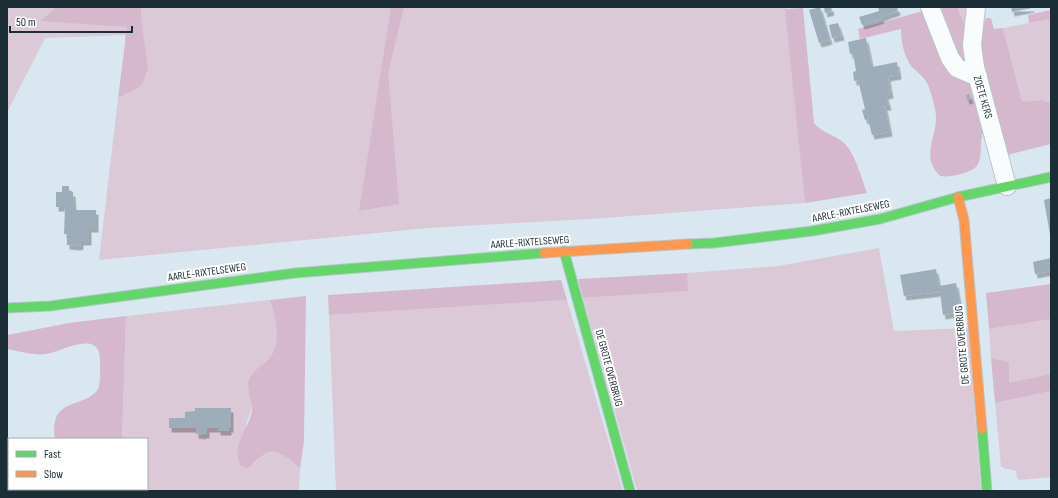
<svg xmlns="http://www.w3.org/2000/svg" width="1058" height="498" viewBox="0 0 1058 498" font-family="'Sofia Sans Condensed',sans-serif">
	<style>
		.green { fill: #dbc9d8 }
		.forest { fill: #d6b8cd }
		.building { fill: #9dadba; filter: url(#shadow) }
		.lines { fill: none; stroke-linecap: round; stroke-linejoin: round }
		.street-casing { stroke: #b5c5cd; stroke-width: 20 }
		.fast-casing { stroke: #b5c5cd; stroke-width: 11 }
		.slow-casing { stroke: #b5c5cd; stroke-width: 11 }
		.street { stroke: #f9fcfd; stroke-width: 18 }
		.fast { stroke: #63d668; stroke-width: 9 }
		.slow { stroke: #ff974d; stroke-width: 9 }
		.labels { text-anchor: middle; dominant-baseline: central; stroke-width: 4; stroke-linejoin: round; paint-order: stroke }
		.street-label { font-size: 11px; fill: #1b2d35; stroke: #fff }
	</style>
	<defs>
		<filter id="shadow"><feDropShadow dx="2.5" dy="4.5" stdDeviation="0" flood-color="#0004"/></filter>
	</defs>
	<rect width="100%" height="100%" fill="#d9e8f0"/>
	<!-- green -->
	<g class="green">
		<polygon points="7,7 786,7 805,203 604,218 428,228 99,260 118,98 121,97 125,72 125,35 45,38 7,113"/>
		<polygon points="957,7 969,7 965,26"/>
		<polygon points="1051,19 1051,103 1043,100 1022,103 1003,28"/>
		<polygon points="879,248 894,331 968,328 981,491 637,491 583,298 687,291 687,273 778,266"/>
		<path d="M270 300C276 318 283 345 268 361 262 367 254 369 249 377 245 385 252 396 252 404 252 412 246 420 246 428 247 438 252 453 254 464 258 460 262 455 267 453 279 449 293 461 300 469L299 491H120V489H147V439H122L126 316Z"/>
		<polygon points="567,300 623,491 336,491 329,315"/>
		<polygon points="1051,319 1051,374 1009,384 1009,362 991,358 989,329"/>
		<path d="M1051 391V477L1020 480 1017 478 1016 471C1011 468 1007 471 1001 466L995 403Z"/>
	</g>
	<!-- forest -->
	<g class="forest">
		<polygon points="57,7 141,7 141,17 148,69 141,86 118,98 127,27 40,21"/>
		<polygon points="391,7 404,7 388,73 399,204 359,211"/>
		<path d="M921 7H957L965 26V46L983 132C979 143 983 155 978 164 974 173 949 178 940 176 918 154 941 134 935 109 933 101 931 91 927 83 924 77 917 72 912 67 904 57 901 42 901 29L860 39 858 29 923 11Z"/>
		<path d="M803 8 814 123C822 133 836 135 845 144 855 154 862 179 867 193L805 203 785 9Z"/>
		<polygon points="1051,10 1051,19 1029,23 1028,15"/>
		<polygon points="986,18 991,18 994,29 1003,28 1022,102 1043,100 1051,103 1051,144 1003,156 979,59 981,33"/>
		<polygon points="687,273 688,291 583,298 578,279"/>
		<polygon points="561,280 567,300 329,315 328,295"/>
		<polygon points="1051,284 1051,319 989,329 986,293"/>
		<path d="M306 296 304 441 300 469C293 461 276 447 265 454 258 458 254 464 247 468L241 466C230 445 248 432 252 411 253 401 245 386 249 378 253 370 261 367 267 361 283 346 276 318 270 300Z"/>
		<path d="M126 316 122 439H55C49 395 84 410 98 389 100 385 100 376 100 371 100 364 101 356 98 350 90 334 58 353 46 354 34 356 19 351 7 349V335L69 323Z"/>
		<polygon points="991,358 1009,362 1009,383 1051,374 1051,391 995,403"/>
	</g>
	<!-- building -->
	<g class="building">
		<polygon points="820,7 830,40 819,43 809,10"/>
		<polygon points="824,7 831,7 832,11 825,13"/>
		<polygon points="878,7 897,7 898,11 881,17 882,19 862,25 859,17 879,11"/>
		<polygon points="1011,7 1032,7 1032,8 1012,12"/>
		<polygon points="838,23 842,36 832,38 829,25"/>
		<polygon points="866,38 872,67 897,62 899,75 888,77 891,94 886,95 889,106 885,106 890,132 872,135 868,119 865,120 862,110 865,109 858,80 854,81 853,72 856,71 853,53 850,54 848,42"/>
		<polygon points="969,94 971,99 967,100 966,95"/>
		<polygon points="62,186 69,186 69,192 73,192 74,210 96,210 96,228 89,228 89,241 81,241 81,245 78,246 67,245 67,234 64,234 65,207 56,207 56,192 62,192"/>
		<polygon points="1051,198 1051,235 1050,235 1044,200"/>
		<polygon points="1051,258 1051,271 1035,274 1033,262"/>
		<polygon points="936,269 939,286 956,283 961,312 943,315 940,292 904,296 900,275"/>
		<polygon points="195,408 231,408 231,428 229,428 229,431 218,431 218,428 207,428 207,434 203,434 203,435 196,434 196,428 169,428 169,418 185,418 185,412 195,411"/>
	</g>
	<g class="lines">
		<!-- street casing -->
		<g class="street-casing">
			<g id="street">
				<polyline points="930,7 950,58 957,68 978,77"/>
				<polyline points="976,7 972,45 975,67 1007,186"/>
			</g>
		</g>
		<!-- fast casing -->
		<g class="fast-casing">
			<g id="fast">
				<polyline points="688,244 714,243 812,231 880,219 958,197 1051,177"/>
				<polyline points="564,251 630,491"/>
				<polyline points="7,308 50,306 295,273 544,253"/>
				<polyline points="982,429 987,491"/>
			</g>
		</g>
		<!-- slow casing -->
		<g class="slow-casing">
			<g id="slow">
				<polyline points="958,197 964,220 982,429"/>
				<polyline points="544,253 688,244"/>
			</g>
		</g>
		<!-- street -->
		<use href="#street" class="street"/>
		<!-- fast -->
		<use href="#fast" class="fast"/>
		<!-- slow -->
		<use href="#slow" class="slow"/>
	</g>
	<g class="labels">
		<!-- street labels -->
		<g class="street-label">
			<text transform="translate(983 97) rotate(74)">ZOETE KERS</text>
			<text transform="translate(851 211) rotate(-11)">AARLE-RIXTELSEWEG</text>
			<text transform="translate(530 242) rotate(-4)">AARLE-RIXTELSEWEG</text>
			<text transform="translate(207 272) rotate(-8)">AARLE-RIXTELSEWEG</text>
			<text transform="translate(962 345) rotate(-95)">DE GROTE OVERBRUG</text>
			<text transform="translate(609 368) rotate(75)">DE GROTE OVERBRUG</text>
		</g>
	</g>
	<!-- border -->
	<rect width="1058" height="498" fill="none" stroke="#1b2d35" stroke-width="16"/>
	<!-- legend -->
	<rect x="8" y="438" width="140" height="52" fill="#ffffff" stroke="#a4abae"/>
	<rect x="16" y="451" width="20" height="6" fill="#63d668" stroke="#a4abae"/>
	<text x="44" y="458" font-size="12" fill="#1b2d35">Fast</text>
	<rect x="16" y="471" width="20" height="6" fill="#ff974d" stroke="#a4abae"/>
	<text x="44" y="478" font-size="12" fill="#1b2d35">Slow</text>
	<!-- scale -->
	<path d="M10 26v6h122v-6" fill="none" stroke="#1b2d35" stroke-width="2"/>
	<text x="16" y="26" font-size="12" fill="#1b2d35" stroke="#ffffff" stroke-width="3" paint-order="stroke">50 m</text>
</svg>
